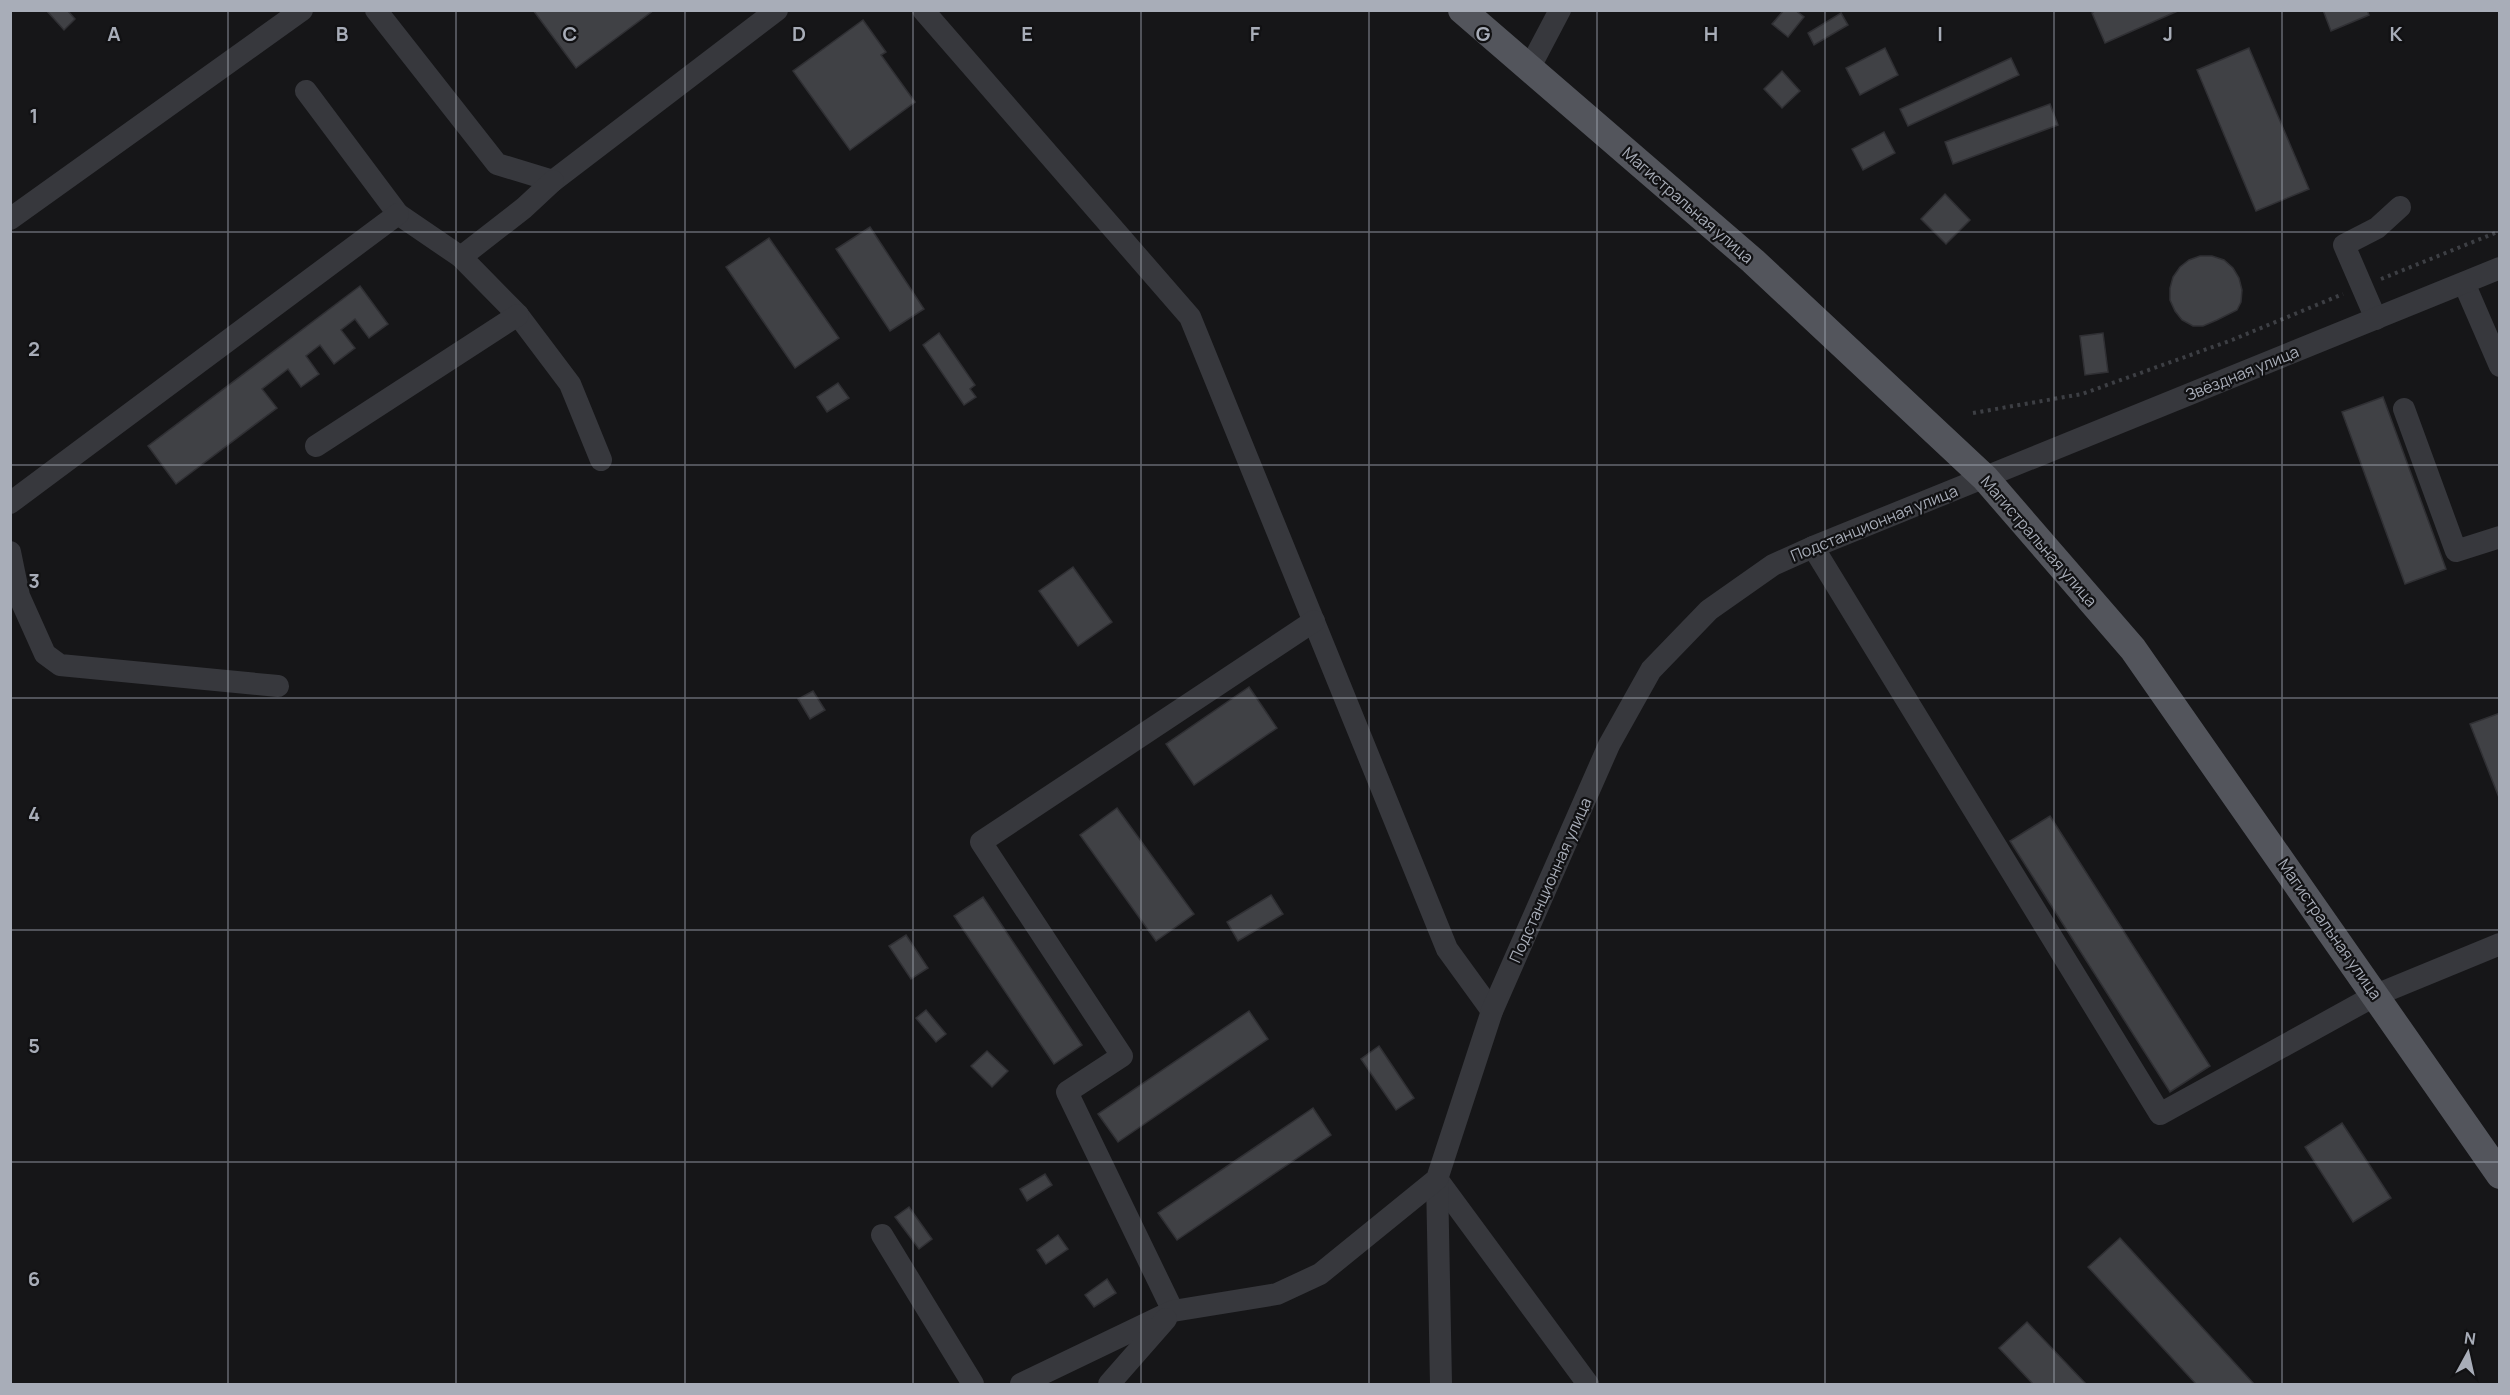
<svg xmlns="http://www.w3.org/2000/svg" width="2510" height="1395" viewBox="0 0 2510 1395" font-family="Manrope,sans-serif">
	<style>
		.building { fill: #404145; stroke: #303034; stroke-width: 1.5 }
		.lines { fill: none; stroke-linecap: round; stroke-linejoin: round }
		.path { stroke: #3d3f44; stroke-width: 4; stroke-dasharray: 3 4.5; stroke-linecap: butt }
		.minor { stroke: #37383d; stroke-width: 22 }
		.major { stroke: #53555c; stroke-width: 28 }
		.grid { fill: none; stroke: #a8adb8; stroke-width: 1.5; stroke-opacity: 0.55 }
		.labels { text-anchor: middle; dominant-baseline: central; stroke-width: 4.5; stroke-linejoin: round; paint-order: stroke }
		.street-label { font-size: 16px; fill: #a8adb8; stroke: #111113 }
		.grid-label { font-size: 20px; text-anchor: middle; font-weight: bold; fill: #a8adb8; stroke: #111113; stroke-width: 4.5; stroke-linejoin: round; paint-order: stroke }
	</style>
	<rect width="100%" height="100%" fill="#161618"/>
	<!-- building -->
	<g class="building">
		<polygon points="46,10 67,10 75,19 64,30"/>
		<polygon points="533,10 654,10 576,68"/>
		<polygon points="1784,10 1795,10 1804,17 1788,37 1772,24"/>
		<polygon points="2096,10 2180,10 2105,43 2092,13"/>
		<polygon points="2323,10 2367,10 2369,15 2331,31"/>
		<polygon points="1841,13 1848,25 1814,45 1808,33"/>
		<polygon points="863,20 886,52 881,55 915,102 850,150 793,71"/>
		<polygon points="1885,48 1898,75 1860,95 1846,68"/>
		<polygon points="2249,48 2309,189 2256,211 2197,70"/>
		<polygon points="2011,58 2019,75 1908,126 1900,109"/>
		<polygon points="1782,71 1800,91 1782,108 1764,89"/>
		<polygon points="2050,104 2058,125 1953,164 1945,142"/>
		<polygon points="1884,132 1895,153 1863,170 1852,149"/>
		<polygon points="1945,194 1970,220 1946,244 1921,219"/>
		<polygon points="870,227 924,309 890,331 836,249"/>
		<polygon points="769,238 839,338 795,368 726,267"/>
		<polygon points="2200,256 2212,256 2224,260 2233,268 2239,278 2242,290 2241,302 2237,310 2217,320 2203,326 2193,326 2182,320 2175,311 2170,300 2170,288 2173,277 2180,267 2189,260"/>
		<polygon points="360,286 388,324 369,338 355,319 341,330 355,348 334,364 320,345 306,356 319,374 301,387 288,369 262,389 277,408 176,484 148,446"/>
		<polygon points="939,333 975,385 970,389 976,397 964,405 923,345"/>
		<polygon points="2103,333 2108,372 2085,375 2080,336"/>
		<polygon points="838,383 849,398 827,412 817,397"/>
		<polygon points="2383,397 2446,569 2405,584 2342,412"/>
		<polygon points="1073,567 1112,622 1078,646 1039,591"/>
		<polygon points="1249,687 1277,728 1194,785 1166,744"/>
		<polygon points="813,691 825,710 810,719 798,699"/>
		<polygon points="2500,713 2500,800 2470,724"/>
		<polygon points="1117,808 1194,914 1156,941 1080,835"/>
		<polygon points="2050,816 2210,1066 2170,1092 2010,841"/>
		<polygon points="1271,895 1283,914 1238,941 1227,922"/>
		<polygon points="983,897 1082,1045 1054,1064 954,916"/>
		<polygon points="906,935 928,968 911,979 889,946"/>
		<polygon points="926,1010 946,1034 936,1042 916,1018"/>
		<polygon points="1249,1011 1268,1039 1118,1142 1098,1114"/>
		<polygon points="1379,1046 1414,1098 1396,1110 1361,1059"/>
		<polygon points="987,1051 1008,1071 992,1087 971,1066"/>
		<polygon points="1313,1108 1331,1135 1177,1240 1158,1213"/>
		<polygon points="2342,1123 2391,1198 2353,1222 2305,1147"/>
		<polygon points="1045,1174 1052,1185 1027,1201 1020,1189"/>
		<polygon points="909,1207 932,1239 919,1249 895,1217"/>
		<polygon points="1058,1235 1068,1249 1046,1264 1037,1250"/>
		<polygon points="2120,1238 2254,1384 2196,1384 2088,1267"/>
		<polygon points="1107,1279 1116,1293 1094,1307 1085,1295"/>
		<polygon points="2027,1322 2086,1384 2033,1384 1999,1348"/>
	</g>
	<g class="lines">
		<!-- path -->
		<g class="path">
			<polyline points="2381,279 2500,231"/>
			<polyline points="1973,413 2082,394 2232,340 2343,294"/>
		</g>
		<!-- minor -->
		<g class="minor">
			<polyline points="376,10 497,164 553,181 777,10"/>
			<polyline points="923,10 1190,317 1447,949 1492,1011"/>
			<polyline points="1529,69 1560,10"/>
			<polyline points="306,91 398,214 461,257"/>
			<polyline points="553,181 524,208 461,257 518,315 570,384 601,460"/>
			<polyline points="10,219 302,10"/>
			<polyline points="2464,283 2500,366"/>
			<polyline points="2376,319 2344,245 2377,228 2400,207"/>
			<polyline points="2404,409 2456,551 2500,537"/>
			<polyline points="316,446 518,315"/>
			<polyline points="10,503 398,214"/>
			<polyline points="1813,547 2160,1114 2376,995 2500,944"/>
			<polyline points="10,552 19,596 45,654 60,665 278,686"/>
			<polyline points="1437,1179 1588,1384"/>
			<polyline points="1437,1179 1441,1384"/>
			<polyline points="882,1235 973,1384"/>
			<polyline points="1173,1311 1067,1092 1122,1056 981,842 1314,621"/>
			<polyline points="1021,1384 1173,1311 1277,1294 1320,1274 1437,1179 1492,1011 1609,745 1651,670 1709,610 1773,565 1813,547 2500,268"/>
			<polyline points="1109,1384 1166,1319"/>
		</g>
		<!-- major -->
		<polyline class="major" points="1462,10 1753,261 1985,478 2133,649 2500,1175"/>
	</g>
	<!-- grid -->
	<path class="grid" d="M228 10V1384M456 10V1384M685 10V1384M913 10V1384M1141 10V1384M1369 10V1384M1597 10V1384M1825 10V1384M2054 10V1384M2282 10V1384M10 232H2500M10 465H2500M10 698H2500M10 930H2500M10 1162H2500"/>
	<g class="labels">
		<!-- street labels -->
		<g class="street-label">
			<text transform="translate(1688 205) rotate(41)">Магистральная улица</text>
			<text transform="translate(2242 373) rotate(-22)">Звёздная улица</text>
			<text transform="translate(1874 523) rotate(-22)">Подстанционная улица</text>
			<text transform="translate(2039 541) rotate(49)">Магистральная улица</text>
			<text transform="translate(1550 880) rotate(-66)">Подстанционная улица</text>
			<text transform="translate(2330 929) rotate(55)">Магистральная улица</text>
		</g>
	</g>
	<g class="grid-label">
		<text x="114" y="41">A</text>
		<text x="342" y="41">B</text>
		<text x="570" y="41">C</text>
		<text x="799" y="41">D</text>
		<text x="1027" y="41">E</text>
		<text x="1255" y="41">F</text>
		<text x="1483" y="41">G</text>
		<text x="1711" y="41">H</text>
		<text x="1940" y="41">I</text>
		<text x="2168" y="41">J</text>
		<text x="2396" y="41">K</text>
		<text x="34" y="123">1</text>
		<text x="34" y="356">2</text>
		<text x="34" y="588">3</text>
		<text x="34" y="821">4</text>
		<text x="34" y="1053">5</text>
		<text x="34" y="1286">6</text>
	</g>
	<!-- border -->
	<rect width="2510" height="1395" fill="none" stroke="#a8adb8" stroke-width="24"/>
	<!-- north arrow -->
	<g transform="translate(2468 1353) rotate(8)" stroke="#111113" stroke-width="4.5" paint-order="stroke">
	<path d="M0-4.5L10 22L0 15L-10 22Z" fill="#a8adb8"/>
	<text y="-9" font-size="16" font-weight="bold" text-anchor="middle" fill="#a8adb8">N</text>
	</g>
</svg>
